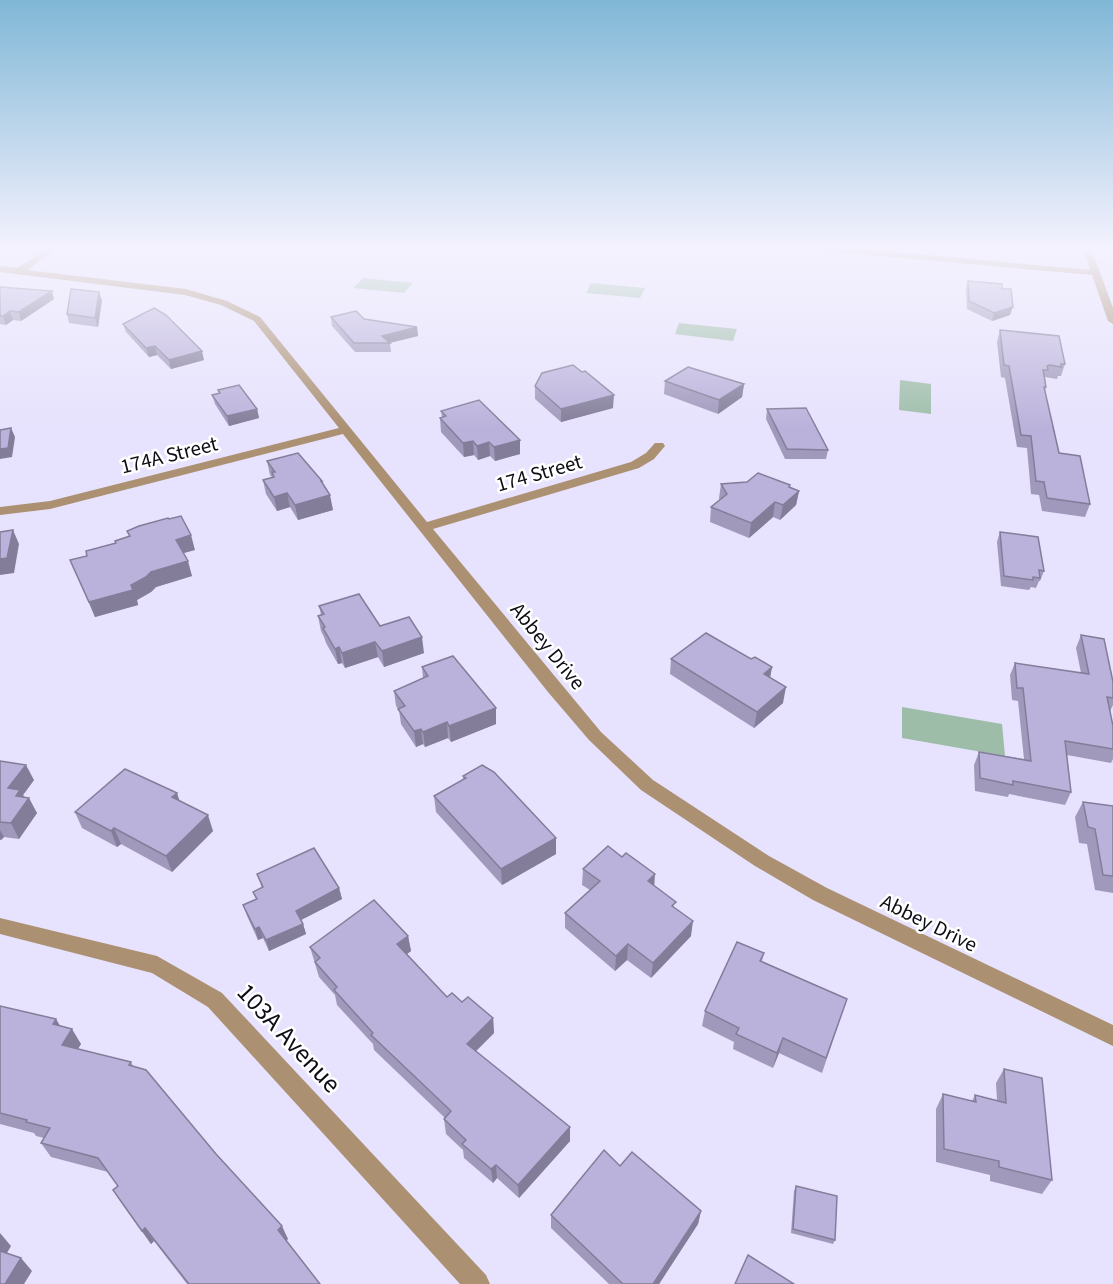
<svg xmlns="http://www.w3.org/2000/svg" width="1113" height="1284" viewBox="0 0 1113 1284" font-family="'Source Sans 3',sans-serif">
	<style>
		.green { fill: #9dbda8 }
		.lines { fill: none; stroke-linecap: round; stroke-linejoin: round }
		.minor { fill: #ab9072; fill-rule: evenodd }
		.wall { fill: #a199bc }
		.shaded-wall { fill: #837d99 }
		.building { fill: #bbb2db; stroke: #837d99; stroke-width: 1.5 }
		.labels { text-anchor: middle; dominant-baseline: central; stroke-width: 5; stroke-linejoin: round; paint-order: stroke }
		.street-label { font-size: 21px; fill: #0e0d15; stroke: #fff }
		.near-street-label { font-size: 26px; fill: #0e0d15; stroke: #fff }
	</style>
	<rect width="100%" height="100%" fill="#e7e2fd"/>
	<!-- green -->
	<g class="green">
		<polygon points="363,278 413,283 404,293 353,288"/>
		<polygon points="591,283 645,288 640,298 586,293"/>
		<polygon points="679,323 737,329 733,341 675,334"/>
		<polygon points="900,380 931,384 931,414 899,410"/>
		<polygon points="902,707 1002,724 1005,756 902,738"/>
	</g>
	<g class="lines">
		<!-- minor -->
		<g class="minor">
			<polygon points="49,248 59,248 27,270 186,289 227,301 260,317 427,522 631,462 646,453 655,443 663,443 665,446 654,459 639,468 433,529 601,732 653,780 769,856 827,888 1113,1025 1113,1046 813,900 755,866 641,790 589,740 548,692 343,434 50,509 0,515 0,507 50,501 339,428 254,321 221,305 185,295 0,272 0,266 17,268"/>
			<polygon points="821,248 851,248 1090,270 1083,248 1091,248 1113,308 1113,324 1108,321 1092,275 825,251"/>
			<polygon points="0,918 157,956 222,993 486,1275 490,1284 460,1284 208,1007 152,973 0,934"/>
		</g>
	</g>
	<!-- wall -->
	<g class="wall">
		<polygon points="968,281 1010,315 992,321 967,309 966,288"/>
		<polygon points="0,287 54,299 21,321 13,320 6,325 0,324"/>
		<polygon points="102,300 98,327 69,323 67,314"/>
		<polygon points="331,317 364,319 417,327 418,336 390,343 391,352 355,352 332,326"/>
		<polygon points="123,324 204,360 171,369 157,355 149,357 126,332"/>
		<polygon points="1000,330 1065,364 1061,376 1058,376 1057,379 1045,377 1046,387 1045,391 1059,453 1090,504 1085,517 1042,511 1039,495 1031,494 1027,448 1017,447 1005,378 1001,377 997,342"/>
		<polygon points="665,381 744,384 742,397 718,414 664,394"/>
		<polygon points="535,386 613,408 561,422 535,399"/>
		<polygon points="218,390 257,409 259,418 229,426 215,404 212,395 219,393"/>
		<polygon points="767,409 828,450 826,459 785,459 766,419"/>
		<polygon points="441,411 520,440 520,454 495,461 490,456 478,460 474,455 464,457 441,432 440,418 442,417"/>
		<polygon points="267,461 322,481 333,510 298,520 290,507 277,511 266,494 263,480 272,477 270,475"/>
		<polygon points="721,484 790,485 790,487 799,491 796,505 780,520 773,517 749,538 710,522 711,507 720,500 719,498"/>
		<polygon points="1000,532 1044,571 1040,581 1039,581 1036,588 1031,587 1029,590 1001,586 997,542"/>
		<polygon points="195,550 183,553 192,576 156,587 151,592 137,600 138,605 95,617 70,560"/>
		<polygon points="319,606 380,626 424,653 384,667 378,657 345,668 342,663 338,664 326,643 324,637 321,631 318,616 321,615"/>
		<polygon points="1081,635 1113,682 1113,705 1110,711 1113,726 1113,759 1111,763 1067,755 1071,792 1065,805 1009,794 1008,797 975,791 974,765 979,752 1024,759 1018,701 1012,700 1010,675 1015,663 1081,673 1076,648"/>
		<polygon points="671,659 751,659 772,667 770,678 783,703 754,728 670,674"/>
		<polygon points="422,667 496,708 496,724 451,742 448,738 425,747 423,744 416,747 401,724 399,710 396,706 394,691 423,678"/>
		<polygon points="0,761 34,780 23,795 37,813 19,839 4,837 1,840 0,840"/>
		<polygon points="463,776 556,838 556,854 502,885 436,812 434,796 463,780"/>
		<polygon points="177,793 179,800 213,831 172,872 121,844 117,847 82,828 75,812"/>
		<polygon points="1083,802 1113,806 1113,893 1095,890 1087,844 1079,843 1075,817"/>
		<polygon points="583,869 654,886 675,908 691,936 651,978 627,960 615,971 565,928 565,913 590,890 582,885"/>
		<polygon points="257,874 339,888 342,899 301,920 303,924 306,934 269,951 263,938 258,940 247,916 243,905 256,899 253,892 262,888"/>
		<polygon points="408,936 411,951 407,954 447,997 462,1002 493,1018 494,1033 476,1051 570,1141 519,1198 497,1178 493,1183 464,1158 463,1150 446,1134 444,1119 445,1118 374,1050 373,1044 337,1005 335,995 319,977 310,947"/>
		<polygon points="764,953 762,961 847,999 822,1073 779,1053 773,1068 733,1049 734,1042 702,1026 705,1011"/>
		<polygon points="0,1006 60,1026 81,1044 78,1049 131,1062 133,1066 216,1154 288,1239 286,1240 320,1284 187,1284 154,1241 151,1244 122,1204 113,1190 118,1186 108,1172 51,1157 41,1143 44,1138 36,1136 34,1133 0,1124"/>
		<polygon points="1004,1069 1052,1180 1042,1194 990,1181 990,1175 936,1162 936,1109 943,1094 972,1101 975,1095 997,1100 996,1083"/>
		<polygon points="620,1166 701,1211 698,1224 659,1284 609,1284 551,1228 551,1215"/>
		<polygon points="796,1186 835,1240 833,1244 791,1233 794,1191"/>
	</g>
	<!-- shaded-wall -->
	<g class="shaded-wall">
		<polygon points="52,291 54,299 21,321 19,312"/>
		<polygon points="99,292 102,300 98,327 95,318"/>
		<polygon points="1013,307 1010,315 992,321 994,313"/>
		<polygon points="10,311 13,320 6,325 3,316"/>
		<polygon points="417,327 418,336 388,343 382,336"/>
		<polygon points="155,346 157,355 149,357 146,348"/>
		<polygon points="202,351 204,360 171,369 169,360"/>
		<polygon points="744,384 742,397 718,414 719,400"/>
		<polygon points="614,395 613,408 561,422 561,409"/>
		<polygon points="257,409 259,418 229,426 227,416"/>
		<polygon points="11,428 15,437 12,457 0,459 0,449"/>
		<polygon points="520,440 520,454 495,461 494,447"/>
		<polygon points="473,441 474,455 464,457 463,443"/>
		<polygon points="489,442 490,456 478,460 477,446"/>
		<polygon points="799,491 796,505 780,520 783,505"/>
		<polygon points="287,493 290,507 277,511 274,497"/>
		<polygon points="330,495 333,510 298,520 295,505"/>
		<polygon points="775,502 773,517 749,538 751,523"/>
		<polygon points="13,530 19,544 14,573 0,575 0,559"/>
		<polygon points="191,535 195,550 180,554 176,540"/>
		<polygon points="188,561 192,576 156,587 151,592 137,600 138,605 95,617 89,602 131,585 151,572"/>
		<polygon points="422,637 424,653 384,667 382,651"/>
		<polygon points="375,642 378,657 345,668 342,653"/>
		<polygon points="339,647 342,663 338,664 335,649"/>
		<polygon points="772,667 769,683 764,674"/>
		<polygon points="786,687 783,703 754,728 757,712"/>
		<polygon points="496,708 496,724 451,742 449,726"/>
		<polygon points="447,722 448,738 425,747 423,732"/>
		<polygon points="421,729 423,744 416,747 414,731"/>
		<polygon points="26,765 34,780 23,795 26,802 29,798 37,813 19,839 11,823 8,788"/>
		<polygon points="177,793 182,809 172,797"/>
		<polygon points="208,815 213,831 172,872 166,856"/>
		<polygon points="114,828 121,844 117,847 111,831"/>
		<polygon points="0,830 4,837 1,840 0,838"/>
		<polygon points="556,838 556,854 502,885 501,869"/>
		<polygon points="655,874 654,890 648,881"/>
		<polygon points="339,888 342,899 299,921 296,911"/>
		<polygon points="693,921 691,936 651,978 653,963"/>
		<polygon points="303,924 306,934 269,951 266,940"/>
		<polygon points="259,927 263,938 258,940 255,929"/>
		<polygon points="408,936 411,951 400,959 397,944"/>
		<polygon points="628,944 627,960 615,971 616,956"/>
		<polygon points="493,1018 494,1033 468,1059 467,1044"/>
		<polygon points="56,1019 65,1034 53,1024"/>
		<polygon points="72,1029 81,1044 71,1059 62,1045"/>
		<polygon points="783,1038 779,1053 773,1068 777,1053"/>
		<polygon points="570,1127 570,1141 519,1198 518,1185"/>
		<polygon points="496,1165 497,1178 493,1183 491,1169"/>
		<polygon points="701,1211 698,1224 659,1284 653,1284"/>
		<polygon points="282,1226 288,1239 283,1243 278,1230"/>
		<polygon points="145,1228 154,1241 151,1244 142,1231"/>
		<polygon points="0,1233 11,1246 3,1260 0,1257"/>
		<polygon points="21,1258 32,1271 24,1284 5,1284"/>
	</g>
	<!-- building -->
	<g class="building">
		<polygon points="968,281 1002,284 1002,289 1011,289 1013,307 994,313 969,301"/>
		<polygon points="0,287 52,291 19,312 10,311 3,316 0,316"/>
		<polygon points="71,289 99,292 95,318 67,314"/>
		<polygon points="154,308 166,315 202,351 169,360 155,346 146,348 123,324"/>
		<polygon points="356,311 364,319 417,327 382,336 390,343 354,343 331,317"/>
		<polygon points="1000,330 1059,336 1065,364 1061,364 1061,367 1050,365 1047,366 1048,370 1043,370 1046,387 1044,387 1059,453 1080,456 1090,504 1047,498 1044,482 1036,481 1031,436 1021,435 1009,366 1004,365"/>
		<polygon points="573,365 582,372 585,371 614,395 561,409 535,386 542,373"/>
		<polygon points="688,367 744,384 719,400 665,381"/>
		<polygon points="239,385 257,409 227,416 212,395 220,393 218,390"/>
		<polygon points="479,400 520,440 494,447 489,442 477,446 473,441 463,443 440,418 446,416 441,411"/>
		<polygon points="806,408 828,450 787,449 767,409"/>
		<polygon points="11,428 8,448 0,449 0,430"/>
		<polygon points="298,453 322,481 321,481 330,495 295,505 287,493 274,497 263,480 274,477 272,472 275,472 267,461"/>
		<polygon points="758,473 790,485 789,487 799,491 783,505 775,502 751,523 711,507 727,494 721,484 747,482"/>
		<polygon points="181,516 191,535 176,540 188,561 151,572 146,577 131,585 133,590 89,602 70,560 87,556 86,551 116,543 115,541 130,536 127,531 139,526 168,518 169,519"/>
		<polygon points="13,530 7,558 0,559 0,532"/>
		<polygon points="1000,532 1038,537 1044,571 1039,570 1040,578 1033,577 1033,580 1004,576"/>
		<polygon points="359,594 380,626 409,617 422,637 382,651 375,642 342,653 339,647 335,649 323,628 325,627 318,616 324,614 319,606"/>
		<polygon points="706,633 751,659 755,657 772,667 764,674 786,687 757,712 671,659"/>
		<polygon points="1081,635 1104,639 1113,682 1113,698 1107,697 1113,726 1113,749 1065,741 1071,792 1013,781 1013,785 980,778 979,752 1031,761 1023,688 1017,688 1015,663 1089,674"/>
		<polygon points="453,656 496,708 449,726 447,722 423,732 421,729 414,731 398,709 405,706 394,691 428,676 422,667"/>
		<polygon points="0,761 26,765 8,788 20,790 16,796 29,798 11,823 0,822"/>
		<polygon points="482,765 494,772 556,838 501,869 434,796 466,778 463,776"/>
		<polygon points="125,769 177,793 172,797 208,815 166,856 114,828 111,831 75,812"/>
		<polygon points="1083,802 1113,806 1113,876 1103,875 1095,829 1088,827"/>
		<polygon points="608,846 622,857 626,853 655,874 648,881 676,902 672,906 693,921 653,963 628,944 616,956 565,913 600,881 583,869"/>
		<polygon points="314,848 339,888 296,911 303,924 266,940 259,927 255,929 243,905 257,899 253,892 263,887 257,874"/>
		<polygon points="374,900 408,936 397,944 447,997 452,993 462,1002 468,997 493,1018 467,1044 570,1127 518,1185 496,1165 491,1169 462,1144 466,1140 444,1119 451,1111 371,1035 373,1033 334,990 337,987 315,962 320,958 310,947"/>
		<polygon points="737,942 764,953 760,961 847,999 826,1058 783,1038 777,1053 736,1034 739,1028 705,1011"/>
		<polygon points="0,1006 56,1019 53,1024 72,1029 62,1045 131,1062 129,1065 146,1070 216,1154 282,1226 278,1230 320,1284 189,1284 145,1228 142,1231 113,1190 118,1186 98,1158 41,1143 50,1128 26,1122 27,1120 0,1113"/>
		<polygon points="1004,1069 1042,1078 1052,1180 999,1167 999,1161 944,1149 943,1094 976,1102 975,1095 1006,1103"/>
		<polygon points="604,1150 620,1166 632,1152 701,1211 653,1284 623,1284 551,1215"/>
		<polygon points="796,1186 837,1196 835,1240 793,1229"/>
		<polygon points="0,1251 21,1258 5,1284 0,1284"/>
		<polygon points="748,1255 794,1284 735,1284"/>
	</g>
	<!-- sky -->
	<linearGradient id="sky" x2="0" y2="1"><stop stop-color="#80b7d6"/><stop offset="0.58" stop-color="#f4f2fe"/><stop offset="1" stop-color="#f4f2fe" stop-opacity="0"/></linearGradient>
	<rect width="1113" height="428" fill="url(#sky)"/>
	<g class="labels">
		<!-- street labels -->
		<g class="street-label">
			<text transform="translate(169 455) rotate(-14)">174A Street</text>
			<text transform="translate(539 473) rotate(-16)">174 Street</text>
			<text transform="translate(548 646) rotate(51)">Abbey Drive</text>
			<text transform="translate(929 923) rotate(26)">Abbey Drive</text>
		</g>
		<!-- near-street labels -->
		<g class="near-street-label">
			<text transform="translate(289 1038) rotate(47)">103A Avenue</text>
		</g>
	</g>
</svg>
